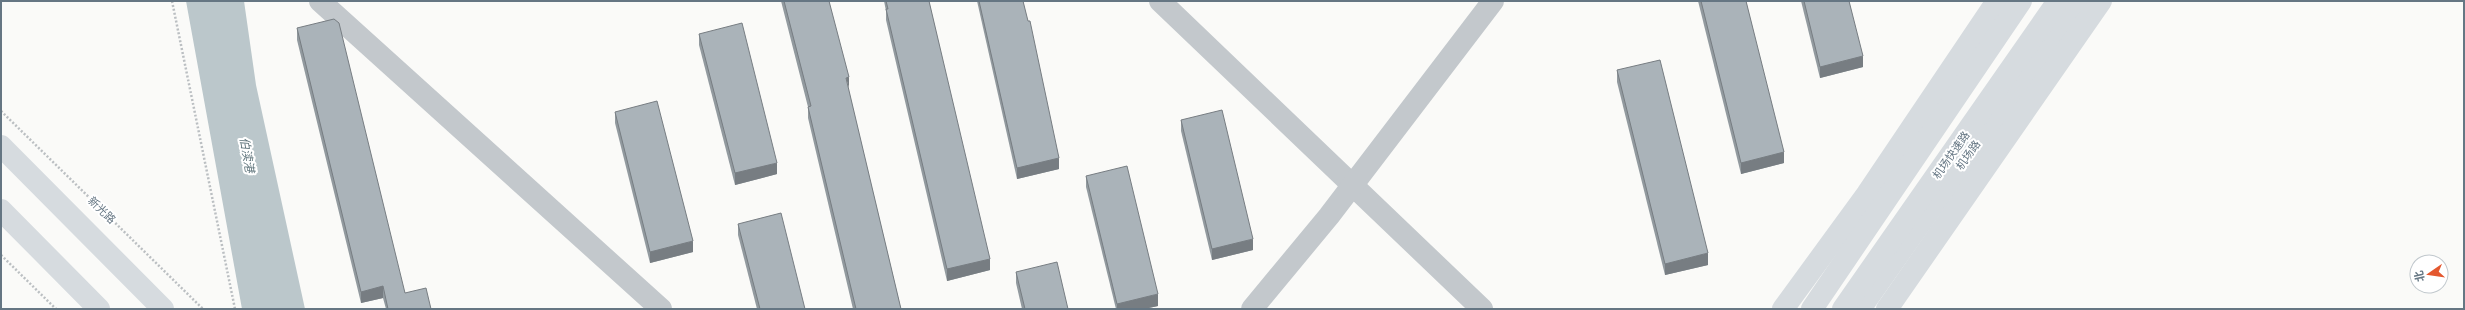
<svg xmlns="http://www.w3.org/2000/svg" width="2465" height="310" viewBox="0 0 2465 310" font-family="'Asap Condensed','Noto Sans SC',sans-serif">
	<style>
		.water { fill: #bbc7cb }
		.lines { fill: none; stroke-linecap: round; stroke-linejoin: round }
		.path { stroke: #bbbfc2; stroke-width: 2.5; stroke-dasharray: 2 2; stroke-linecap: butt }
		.minor { stroke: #c3c8cc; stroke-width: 22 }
		.major { stroke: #d6dbdf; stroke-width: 22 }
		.highway { stroke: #d6dbdf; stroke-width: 22 }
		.wall { fill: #929a9f }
		.shaded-wall { fill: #777d82 }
		.building { fill: #aab3b9; stroke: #777d82 }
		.labels { text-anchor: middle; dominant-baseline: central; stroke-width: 4; stroke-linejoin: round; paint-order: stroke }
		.street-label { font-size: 11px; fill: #657683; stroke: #fff }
		.water-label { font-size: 12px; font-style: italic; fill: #60757c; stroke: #fff }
	</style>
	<rect width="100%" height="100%" fill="#fafaf8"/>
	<!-- water -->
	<polygon class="water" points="186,1 244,1 256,85 305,309 242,309"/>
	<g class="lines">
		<!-- path -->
		<g class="path">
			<polyline points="172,1 235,309"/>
			<polyline points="1,111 203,309"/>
			<polyline points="1,255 56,309"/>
		</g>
		<!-- minor -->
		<g class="minor">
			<polyline points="320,1 661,309"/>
			<polyline points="1160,1 1482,309"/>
			<polyline points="1252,309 1329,216 1493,1"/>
		</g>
		<!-- major -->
		<g class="major">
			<polyline points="1,146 163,309"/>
			<polyline points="1,210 99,309"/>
			<polyline points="1783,309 1867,194 1997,1"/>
			<polyline points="1860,309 2077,1"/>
		</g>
		<!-- highway -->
		<g class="highway">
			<polyline points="1812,309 2021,1"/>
			<polyline points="1843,309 2058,1"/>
			<polyline points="1887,309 2101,1"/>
		</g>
	</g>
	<!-- wall -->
	<g class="wall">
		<polygon points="781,1 829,1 848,88 901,309 853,309 808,118 808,107"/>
		<polygon points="884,1 929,1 990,270 947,281 886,20 886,11"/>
		<polygon points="977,1 1023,1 1059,169 1017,179"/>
		<polygon points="1698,1 1746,1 1784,163 1741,174"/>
		<polygon points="1801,1 1849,1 1863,67 1820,78"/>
		<polygon points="297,28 405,293 431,309 386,309 383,298 361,303 297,40"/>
		<polygon points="699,34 777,174 735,185 699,45"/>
		<polygon points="1617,70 1708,265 1665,275 1617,82"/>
		<polygon points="615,112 693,252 650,263 615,123"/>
		<polygon points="1181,120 1253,250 1212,260 1181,131"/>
		<polygon points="1086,176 1158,306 1144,309 1116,309 1086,187"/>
		<polygon points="738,224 805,309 757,309 738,235"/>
		<polygon points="1016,272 1068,309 1022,309 1016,283"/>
	</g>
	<!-- shaded-wall -->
	<g class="shaded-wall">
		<polygon points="1863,56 1863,67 1820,78 1820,67"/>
		<polygon points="849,77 849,88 846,78"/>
		<polygon points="1784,152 1784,163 1741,174 1741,163"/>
		<polygon points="1059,158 1059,169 1017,179 1017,168"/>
		<polygon points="777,163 777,174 735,185 735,173"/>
		<polygon points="1253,239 1253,250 1212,260 1212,249"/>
		<polygon points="693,241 693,252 650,263 650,252"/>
		<polygon points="1708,253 1708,265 1665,275 1665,264"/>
		<polygon points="990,259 990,270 947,281 947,269"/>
		<polygon points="383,286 383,298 361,303 361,292"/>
		<polygon points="1158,294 1158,306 1144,309 1117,309 1117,304"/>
	</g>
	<!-- building -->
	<g class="building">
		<polygon points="784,1 829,1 849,77 846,78 901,309 856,309 808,107 811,106"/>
		<polygon points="886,1 929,1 990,259 947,269 886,9 888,9"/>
		<polygon points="979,1 1023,1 1028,21 1030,21 1059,158 1017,168"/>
		<polygon points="1701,1 1746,1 1784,152 1741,163"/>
		<polygon points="1804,1 1849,1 1863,56 1820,67"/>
		<polygon points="334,19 339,23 405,293 426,288 431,309 388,309 383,286 361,292 297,28"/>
		<polygon points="742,23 777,163 735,173 699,34"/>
		<polygon points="1660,60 1708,253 1665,264 1617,70"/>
		<polygon points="657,101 693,241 650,252 615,112"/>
		<polygon points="1222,110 1253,239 1212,249 1181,120"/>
		<polygon points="1127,166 1158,294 1117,304 1086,176"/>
		<polygon points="781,213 805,309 760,309 738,224"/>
		<polygon points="1057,262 1068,309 1025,309 1016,272"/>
	</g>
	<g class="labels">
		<!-- street labels -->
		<g class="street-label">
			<text transform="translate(1951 155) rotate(-55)">机场快速路</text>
			<text transform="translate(1968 155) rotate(-55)">机场路</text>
			<text transform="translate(102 210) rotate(44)">新光路</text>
		</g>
		<!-- water labels -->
		<g class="water-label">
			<text transform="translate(247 155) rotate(80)">伯渎港</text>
		</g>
	</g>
	<!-- border -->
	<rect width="2465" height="310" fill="none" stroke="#657683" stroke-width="4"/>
	<!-- north arrow -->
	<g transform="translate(2429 274) rotate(257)"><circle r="19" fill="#ffffff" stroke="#c1c8cd"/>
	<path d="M0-3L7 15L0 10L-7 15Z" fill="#e4572e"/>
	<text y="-6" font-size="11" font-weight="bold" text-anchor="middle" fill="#657683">北</text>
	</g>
</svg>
